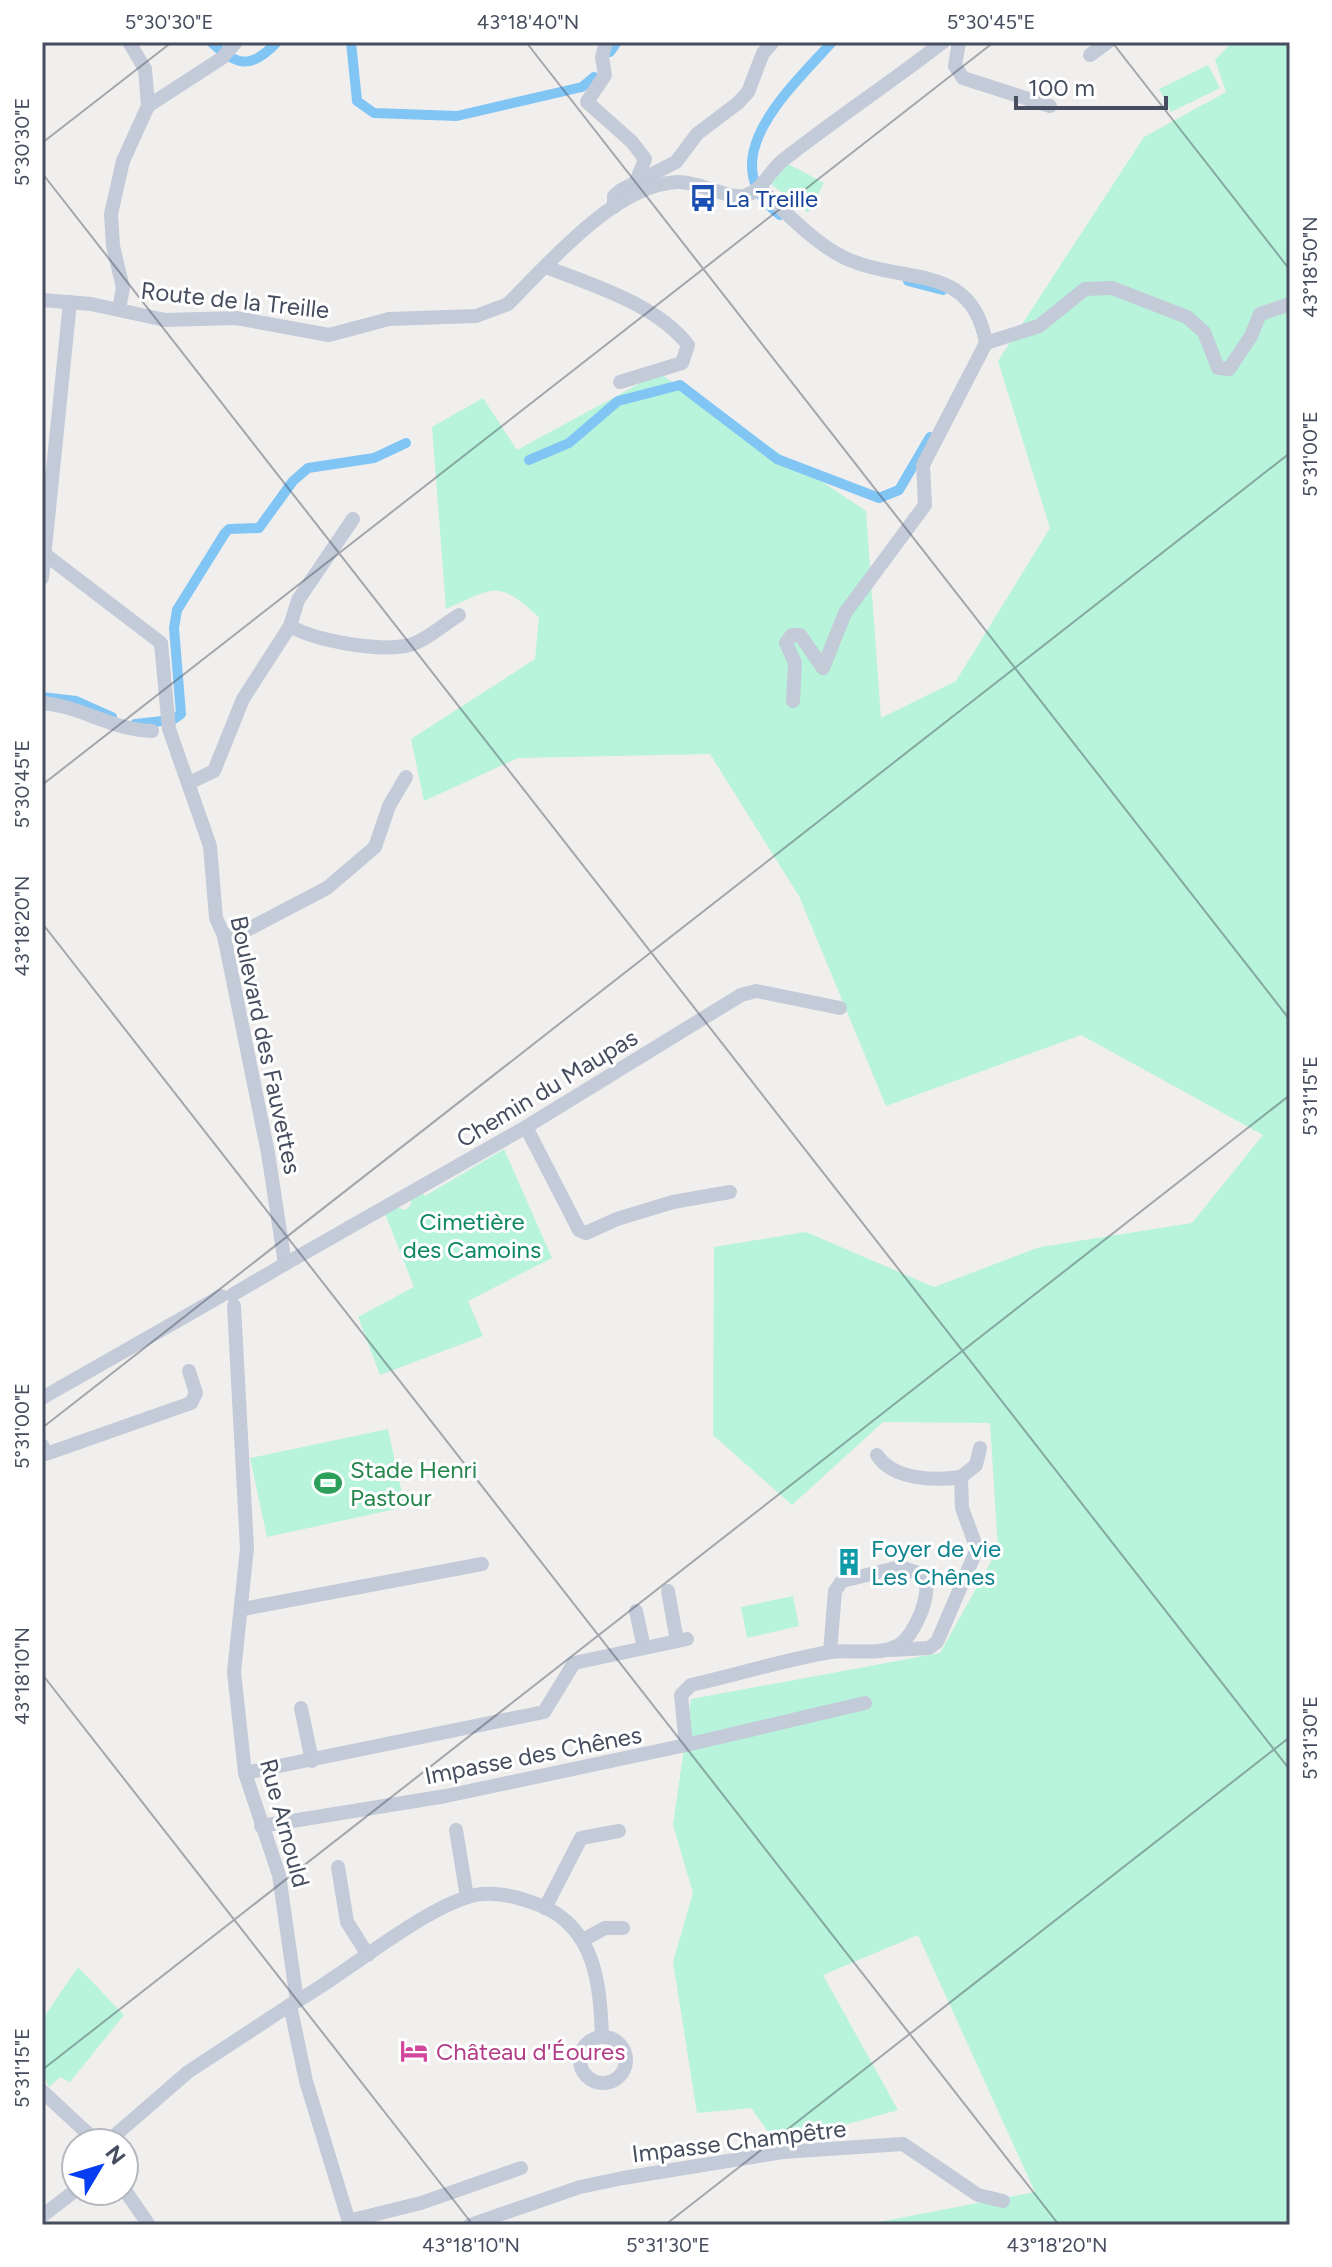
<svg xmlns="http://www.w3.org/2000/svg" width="1332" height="2267" viewBox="0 0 1332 2267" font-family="Figtree,sans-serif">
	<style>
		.green { fill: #b8f3db }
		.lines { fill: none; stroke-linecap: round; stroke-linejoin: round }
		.canal { stroke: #81c5f5; stroke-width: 10 }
		.minor { stroke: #c3cad8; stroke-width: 14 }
		.ticks { fill: none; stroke: #454d5e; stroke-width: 2; stroke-opacity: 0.45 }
		.labels { text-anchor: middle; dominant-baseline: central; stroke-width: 6; stroke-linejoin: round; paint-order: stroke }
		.transit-label { font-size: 24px; fill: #164399; stroke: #fff; text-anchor: start }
		.street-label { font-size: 24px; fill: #454d5e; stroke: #fff }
		.park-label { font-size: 24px; fill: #0e8763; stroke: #fff }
		.leisure-label { font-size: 24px; fill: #27864d; stroke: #fff; text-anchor: start }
		.culture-label { font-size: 24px; fill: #0d838f; stroke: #fff; text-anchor: start }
		.hotel-label { font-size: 24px; fill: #b23c85; stroke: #fff; text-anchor: start }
		.neatline { fill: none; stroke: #454d5e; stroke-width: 3 }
		.ticks-label { font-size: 20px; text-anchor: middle; fill: #454d5e }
	</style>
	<rect width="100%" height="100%" fill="#f1efee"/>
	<!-- green -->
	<g class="green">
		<path d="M1232 42H1290V2225H863L1035 2192 918 1935 823 1975 898 2110 777 2144 751 2108 697 2113 673 1962 693 1893 673 1825 691 1699 940 1653 998 1549 990 1423 883 1422 792 1505 713 1435 714 1247 806 1232 934 1287 1040 1247 1192 1223 1263 1135 1081 1035 886 1106 799 896 710 754 518 758 424 801 411 739 535 659 539 617C497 579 495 588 446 609L432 427 483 398 517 450 659 373 866 511 881 718 956 681 1050 528 998 361 1144 137 1226 92 1215 60Z"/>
		<polygon points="1208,65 1220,88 1171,112 1159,89"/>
		<polygon points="788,164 824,183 808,213 771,184"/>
		<polygon points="504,1149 552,1258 468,1301 483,1336 380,1375 358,1317 414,1287 385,1214 395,1207 405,1210 411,1205 411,1198 421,1192 425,1196"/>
		<polygon points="388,1429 405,1507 267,1537 250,1458"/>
		<polygon points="793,1596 799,1626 747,1638 741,1607"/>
		<polygon points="78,1967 124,2015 70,2082 60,2077 49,2087 42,2074 42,2020"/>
	</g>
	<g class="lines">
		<!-- canal -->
		<g class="canal">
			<path d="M211 42C236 66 251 70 277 42"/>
			<polyline points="351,42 357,101 374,113 457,116 582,87 594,77"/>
			<polyline points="610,52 617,42"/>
			<path d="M780 215C708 160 793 86 832 42"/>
			<polyline points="908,281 943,290"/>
			<polyline points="529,460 569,443 618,401 680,385 777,459 879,498 899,490 930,437"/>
			<polyline points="42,697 76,701 112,717"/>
			<polyline points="135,724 172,720 181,714 174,628 177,610 225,533 229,529 259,528 293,481 308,468 374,458 406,443"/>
		</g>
		<!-- minor -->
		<g class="minor">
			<polyline points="129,42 145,69 148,106"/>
			<polyline points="606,42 602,57 605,75 587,102 632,142 645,159 636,182"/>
			<polyline points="959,42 955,66 963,78 1050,106"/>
			<polyline points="1090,55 1108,42"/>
			<path d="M759 187C784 211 814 243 845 258 902 285 972 261 986 343L923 465 925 505 845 613 823 668 800 635H792L786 643 795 663 793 701"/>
			<polyline points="614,207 614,196 621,190 676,162 697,134 738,103 748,92 763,53 773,42"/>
			<path d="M546 267C592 285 656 304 688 345L682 363 620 382"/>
			<path d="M42 300 91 304 165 320 236 318 329 335 389 319 476 316 508 304C549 263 615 185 677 182 699 181 731 201 747 195 762 190 770 171 782 161 834 120 890 83 943 42"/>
			<polyline points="119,309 123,288 113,246 111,214 123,161 148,106 222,58 236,42"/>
			<polyline points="986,343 1039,326 1085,289 1112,288 1187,317 1204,332 1218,368 1229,369 1251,336 1260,314 1290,304"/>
			<polyline points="42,552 161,643 169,729 210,846 216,918 224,936 268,1153 285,1264 232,1295"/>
			<polyline points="42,578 70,302"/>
			<path d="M290 626C316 641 375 651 405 646 422 644 444 624 459 615"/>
			<path d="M42 703C81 706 112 730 152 731"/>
			<polyline points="189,783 214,771 243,699 290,626 298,600 353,519"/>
			<polyline points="224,936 243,932 327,888 375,847 389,806 406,777"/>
			<polyline points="526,1127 579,1230 586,1233 617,1219 673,1202 730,1192"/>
			<polyline points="285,1264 526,1127 741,995 756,991 840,1008"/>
			<polyline points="234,1306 247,1548 234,1672 245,1773 279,1875 297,2001 290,2005 306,2081 350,2225"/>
			<polyline points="42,1398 221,1296"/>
			<polyline points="42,1445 46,1454 191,1403 196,1393 189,1371"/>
			<path d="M877 1455C893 1480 935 1481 961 1477"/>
			<polyline points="668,1591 677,1641"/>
			<polyline points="243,1609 482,1564"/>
			<polyline points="636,1611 644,1648"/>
			<polyline points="891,1650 929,1648 937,1642 977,1549 962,1508 961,1477 976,1465 980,1448"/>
			<polyline points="301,1708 312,1761"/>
			<polyline points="686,1745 865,1703"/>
			<polyline points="245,1773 544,1712 574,1663 687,1639"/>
			<path d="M261 1826 446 1796 686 1745 681 1695 691 1685C737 1675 783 1660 830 1652 851 1649 878 1656 897 1646 915 1637 933 1592 924 1575L900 1567 842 1581 835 1591 830 1652"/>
			<polyline points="456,1830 467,1897"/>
			<polyline points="338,1867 347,1922 368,1955"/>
			<polyline points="545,1908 581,1838 619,1831"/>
			<polyline points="583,1940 605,1928 623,1928"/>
			<path d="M297 2001C345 1975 433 1899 482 1894 503 1892 523 1899 542 1906 596 1929 600 1986 602 2036"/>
			<circle cx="603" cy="2060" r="23"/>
			<polyline points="42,2091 98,2143"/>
			<polyline points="106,2143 188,2072 290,2005"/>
			<polyline points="124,2189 149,2225"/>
			<polyline points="42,2216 76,2190"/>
			<polyline points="348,2221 421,2203 521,2168"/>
			<polyline points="470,2225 580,2187 623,2178 783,2152 903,2144 978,2195 1003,2201"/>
		</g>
	</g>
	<!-- ticks -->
	<path class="ticks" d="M526 42 1290 1020M1112 42 1290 270M42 143 172 42M42 173 1290 1770M42 785 994 42M42 923 1059 2225M42 1428 1290 453M42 1674 473 2225M42 2070 1290 1095M665 2225 1290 1737"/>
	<!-- icons -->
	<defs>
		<g id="bus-bare" transform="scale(2.16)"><path d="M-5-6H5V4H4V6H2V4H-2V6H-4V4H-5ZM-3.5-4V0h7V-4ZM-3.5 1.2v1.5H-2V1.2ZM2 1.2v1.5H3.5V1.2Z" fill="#1a4fb4" stroke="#fff" stroke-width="2.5" paint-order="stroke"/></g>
		<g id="stadium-bare" transform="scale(2.16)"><path d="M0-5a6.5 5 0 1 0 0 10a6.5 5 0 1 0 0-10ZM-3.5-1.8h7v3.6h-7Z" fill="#2e9e5b" stroke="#fff" stroke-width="2.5" paint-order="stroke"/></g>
		<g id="building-bare" transform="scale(2.16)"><path d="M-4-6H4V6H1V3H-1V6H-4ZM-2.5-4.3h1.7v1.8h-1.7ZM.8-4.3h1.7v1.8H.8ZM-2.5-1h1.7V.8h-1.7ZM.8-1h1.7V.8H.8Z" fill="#0f9aa8" stroke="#fff" stroke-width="2.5" paint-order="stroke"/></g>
		<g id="hotel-bare" transform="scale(2.16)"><path d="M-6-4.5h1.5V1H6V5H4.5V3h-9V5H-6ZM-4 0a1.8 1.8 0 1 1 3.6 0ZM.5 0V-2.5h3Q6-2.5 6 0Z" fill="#d1479c" stroke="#fff" stroke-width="2.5" paint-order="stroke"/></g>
	</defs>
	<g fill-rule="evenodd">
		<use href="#bus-bare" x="703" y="198"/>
		<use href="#stadium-bare" x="328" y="1483"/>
		<use href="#building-bare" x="849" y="1562"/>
		<use href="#hotel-bare" x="414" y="2051"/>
	</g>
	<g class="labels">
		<!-- transit labels -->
		<g class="transit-label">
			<text x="725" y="198">La Treille</text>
		</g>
		<!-- street labels -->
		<g class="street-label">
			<text transform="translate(235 300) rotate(6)">Route de la Treille</text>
			<text transform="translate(266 1045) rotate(78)">Boulevard des Fauvettes</text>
			<text transform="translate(547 1088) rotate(-31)">Chemin du Maupas</text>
			<text transform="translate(533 1755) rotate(-11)">Impasse des Chênes</text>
			<text transform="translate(285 1823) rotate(75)">Rue Arnould</text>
			<text transform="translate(739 2141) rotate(-7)">Impasse Champêtre</text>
		</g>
		<!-- park labels -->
		<g class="park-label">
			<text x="472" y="1221">Cimetière<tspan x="472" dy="28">des Camoins</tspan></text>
		</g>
		<!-- leisure labels -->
		<g class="leisure-label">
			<text x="350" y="1469">Stade Henri<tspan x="350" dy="28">Pastour</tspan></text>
		</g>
		<!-- culture labels -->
		<g class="culture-label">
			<text x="871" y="1548">Foyer de vie<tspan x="871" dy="28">Les Chênes</tspan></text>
		</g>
		<!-- hotel labels -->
		<g class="hotel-label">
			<text x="436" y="2051">Château d'Éoures</text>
		</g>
	</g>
	<!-- border -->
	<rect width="1332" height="2267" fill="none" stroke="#ffffff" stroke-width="88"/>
	<!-- north arrow -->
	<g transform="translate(100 2167) rotate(52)"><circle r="38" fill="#ffffff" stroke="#b5b8bf" stroke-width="2"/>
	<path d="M0-6L14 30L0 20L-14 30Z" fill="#073ef2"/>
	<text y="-12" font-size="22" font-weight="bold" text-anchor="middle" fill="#454d5e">N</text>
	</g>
	<!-- scale -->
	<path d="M1016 96v12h150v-12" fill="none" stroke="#454d5e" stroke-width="4"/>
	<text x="1028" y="96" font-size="24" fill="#454d5e" stroke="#ffffff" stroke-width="6" paint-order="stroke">100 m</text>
	<rect x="44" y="44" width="1244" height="2179" class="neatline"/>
	<g class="ticks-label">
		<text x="169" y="29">5°30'30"E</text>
		<text x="528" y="29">43°18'40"N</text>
		<text x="991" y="29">5°30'45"E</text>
		<text transform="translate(22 142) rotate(-90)" y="7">5°30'30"E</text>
		<text transform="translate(1310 267) rotate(-90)" y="7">43°18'50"N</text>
		<text transform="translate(1310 454) rotate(-90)" y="7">5°31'00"E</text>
		<text transform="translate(22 784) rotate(-90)" y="7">5°30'45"E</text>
		<text transform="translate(22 926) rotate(-90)" y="7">43°18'20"N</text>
		<text transform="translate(1310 1096) rotate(-90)" y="7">5°31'15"E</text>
		<text transform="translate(22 1426) rotate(-90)" y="7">5°31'00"E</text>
		<text transform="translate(22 1676) rotate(-90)" y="7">43°18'10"N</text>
		<text transform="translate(1310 1738) rotate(-90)" y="7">5°31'30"E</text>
		<text transform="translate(22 2068) rotate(-90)" y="7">5°31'15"E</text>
		<text x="471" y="2252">43°18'10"N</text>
		<text x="668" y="2252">5°31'30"E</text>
		<text x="1057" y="2252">43°18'20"N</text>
	</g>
</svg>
